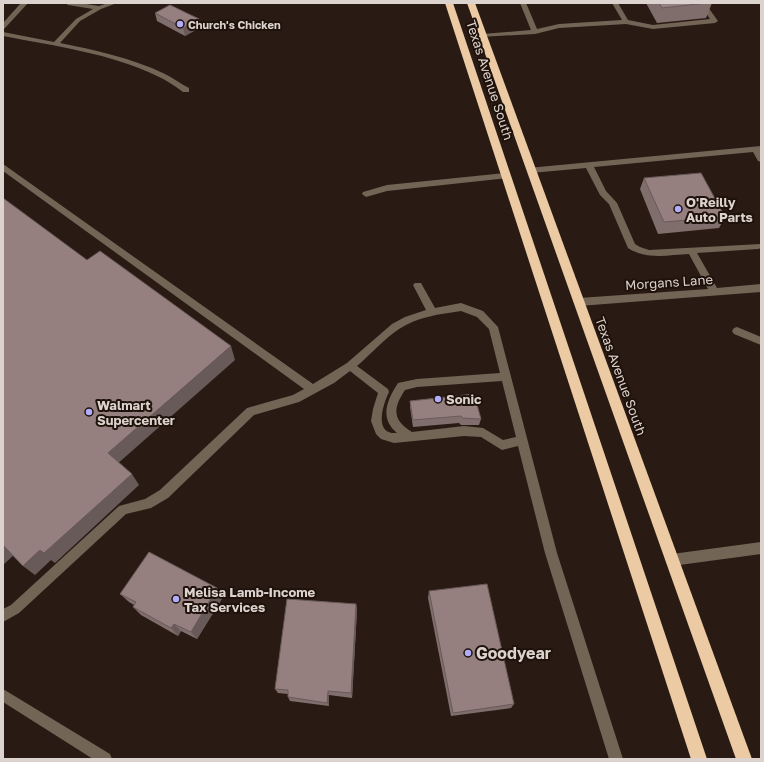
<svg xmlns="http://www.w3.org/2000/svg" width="764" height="762" viewBox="0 0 764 762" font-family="'Golos Text',sans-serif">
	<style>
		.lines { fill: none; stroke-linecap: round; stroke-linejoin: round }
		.minor { fill: #736556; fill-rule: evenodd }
		.highway { fill: #eccaa3; fill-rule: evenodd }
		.wall { fill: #806e6d }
		.shaded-wall { fill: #685a59 }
		.building { fill: #95807f; stroke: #685a59 }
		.poi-dot { fill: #b1adfa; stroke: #1f120b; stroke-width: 1.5 }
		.labels { text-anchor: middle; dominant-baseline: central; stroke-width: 4; stroke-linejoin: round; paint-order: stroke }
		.far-poi-label { font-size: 11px; font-weight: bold; fill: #ddd3ce; stroke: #1f120b; text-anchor: start }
		.street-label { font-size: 13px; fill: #ddd3ce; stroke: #1f120b }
		.poi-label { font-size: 13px; font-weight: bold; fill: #ddd3ce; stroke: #1f120b; text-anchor: start }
		.near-poi-label { font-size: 16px; font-weight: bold; fill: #ddd3ce; stroke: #1f120b; text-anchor: start }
	</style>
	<rect width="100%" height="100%" fill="#291b14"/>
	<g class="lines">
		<!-- minor -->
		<g class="minor">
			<polygon points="21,3 28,3 5,28 3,29 3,23"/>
			<path d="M65 3H80L99 6 108 3H117L101 9 80 21 60 43C95 50 132 58 165 74 173 78 181 84 189 88V92H183C175 86 166 80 157 76 109 53 55 46 3 36V32L54 42 76 19 93 9 68 5Z"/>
			<polygon points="520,3 526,3 537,29 559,24 622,20 612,3 618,3 628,20 653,25 710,19 699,3 705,3 718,21 715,23 653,29 626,24 559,28 535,34 480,37 479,36 482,34 531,30"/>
			<path d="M761 146V162L758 161 753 152 594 167 606 191 617 203 635 244 640 247 649 250 761 244V248L758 249 697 253 717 288 761 284V292L579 306 576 305 574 302 576 299 579 298 708 289 689 254C668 255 646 260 628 248L609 204 600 195 586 168 531 173 527 170 528 168Z"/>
			<path d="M3 164 313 384 347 363 392 324 405 317 426 310 413 285 415 283H421L435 308 461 303 483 311 498 327 557 553 623 759H609L545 553 518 446 502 450 481 437 464 436 394 443 381 439 376 434 371 421 373 409 378 393 350 371 334 383 299 402 254 415 168 498 151 508 126 514 19 613 3 622V609L11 605 119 506 145 499 160 490 247 408 293 395 304 389 3 171ZM461 311 477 317 489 329 500 373 417 379 398 383C387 400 379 418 397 433 373 435 383 404 389 392L388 389 357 366C371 354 384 339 399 329 417 317 440 314 461 311ZM502 381 516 437 503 440 483 428 464 426 412 432C392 420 393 408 405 390L417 387Z"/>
			<polygon points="505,173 509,176 508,178 387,191 366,197 362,194 363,192 387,185"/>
			<polygon points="737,327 761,337 761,345 734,334 732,331 734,328"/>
			<polygon points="761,542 761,554 672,566 668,564 666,560 668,556 672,554"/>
			<polygon points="3,689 110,754 112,759 93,759 3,702"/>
		</g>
		<!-- highway -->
		<g class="highway">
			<polygon points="445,3 453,3 707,759 691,759"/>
			<polygon points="467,3 475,3 752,759 736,759"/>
		</g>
	</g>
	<!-- wall -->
	<g class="wall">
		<polygon points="646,3 712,3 706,18 657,23"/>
		<polygon points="155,13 199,19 201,27 185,36 157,21"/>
		<polygon points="644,178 725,217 719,228 658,234 640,189"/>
		<polygon points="410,401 481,419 479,425 461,425 459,423 413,427 410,407"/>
		<polygon points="217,588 223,597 197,639 181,631 178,636 141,615 133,607 134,605 129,602 120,594"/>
		<polygon points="429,591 514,704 511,708 451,716 428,598"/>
		<polygon points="356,604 357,610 352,698 329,695 329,706 290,701 288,697 288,694 278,693 275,689"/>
	</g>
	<!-- shaded-wall -->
	<g class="shaded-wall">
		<polygon points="199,19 201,27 185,36 183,28"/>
		<polygon points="231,346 235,360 116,465 108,453"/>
		<polygon points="132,474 139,485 55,563 51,560 35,575 23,566 40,550"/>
		<polygon points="3,545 15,554 3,565"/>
		<polygon points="217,588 223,597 197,639 191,632"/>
		<polygon points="356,604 357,610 352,698 351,693"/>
		<polygon points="174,624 181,631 178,636 171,628"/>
		<polygon points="328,691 329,695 329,706 327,703"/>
	</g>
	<!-- building -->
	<g class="building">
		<polygon points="659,3 707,3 662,8"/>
		<polygon points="170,5 199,19 183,28 155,13"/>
		<polygon points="701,173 725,217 664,222 644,178"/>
		<polygon points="3,198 87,260 100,251 231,346 108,453 132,474 44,553 40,550 23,566 3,545"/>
		<polygon points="474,394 481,419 462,418 461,416 413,420 410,401"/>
		<polygon points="149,552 217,588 191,632 174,624 171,628 133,607 136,602 120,594"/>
		<polygon points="487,584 514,704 453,713 429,591"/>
		<polygon points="287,599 356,604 351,693 328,691 327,703 288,697 288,690 275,689"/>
	</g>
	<!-- markers -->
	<g class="poi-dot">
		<circle cx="180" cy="24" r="4"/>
		<circle cx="678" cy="209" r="4"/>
		<circle cx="438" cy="399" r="4"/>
		<circle cx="89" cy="412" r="4"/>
		<circle cx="176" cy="599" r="4"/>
		<circle cx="468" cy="653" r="4"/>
	</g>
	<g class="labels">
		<!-- far-poi labels -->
		<g class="far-poi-label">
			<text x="188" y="24">Church's Chicken</text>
		</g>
		<!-- street labels -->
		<g class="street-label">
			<text transform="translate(490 80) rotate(72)">Texas Avenue South</text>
			<text transform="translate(669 282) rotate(-4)">Morgans Lane</text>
			<text transform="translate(621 376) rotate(70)">Texas Avenue South</text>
		</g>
		<!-- poi labels -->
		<g class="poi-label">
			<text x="686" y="202">O'Reilly<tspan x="686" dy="15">Auto Parts</tspan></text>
			<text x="446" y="399">Sonic</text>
			<text x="97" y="405">Walmart<tspan x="97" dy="15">Supercenter</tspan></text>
			<text x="184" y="592">Melisa Lamb-Income<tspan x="184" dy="15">Tax Services</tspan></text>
		</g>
		<!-- near-poi labels -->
		<g class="near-poi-label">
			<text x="476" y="653">Goodyear</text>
		</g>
	</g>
	<!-- border -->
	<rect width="764" height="762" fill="none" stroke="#ddd3ce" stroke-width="8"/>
</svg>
